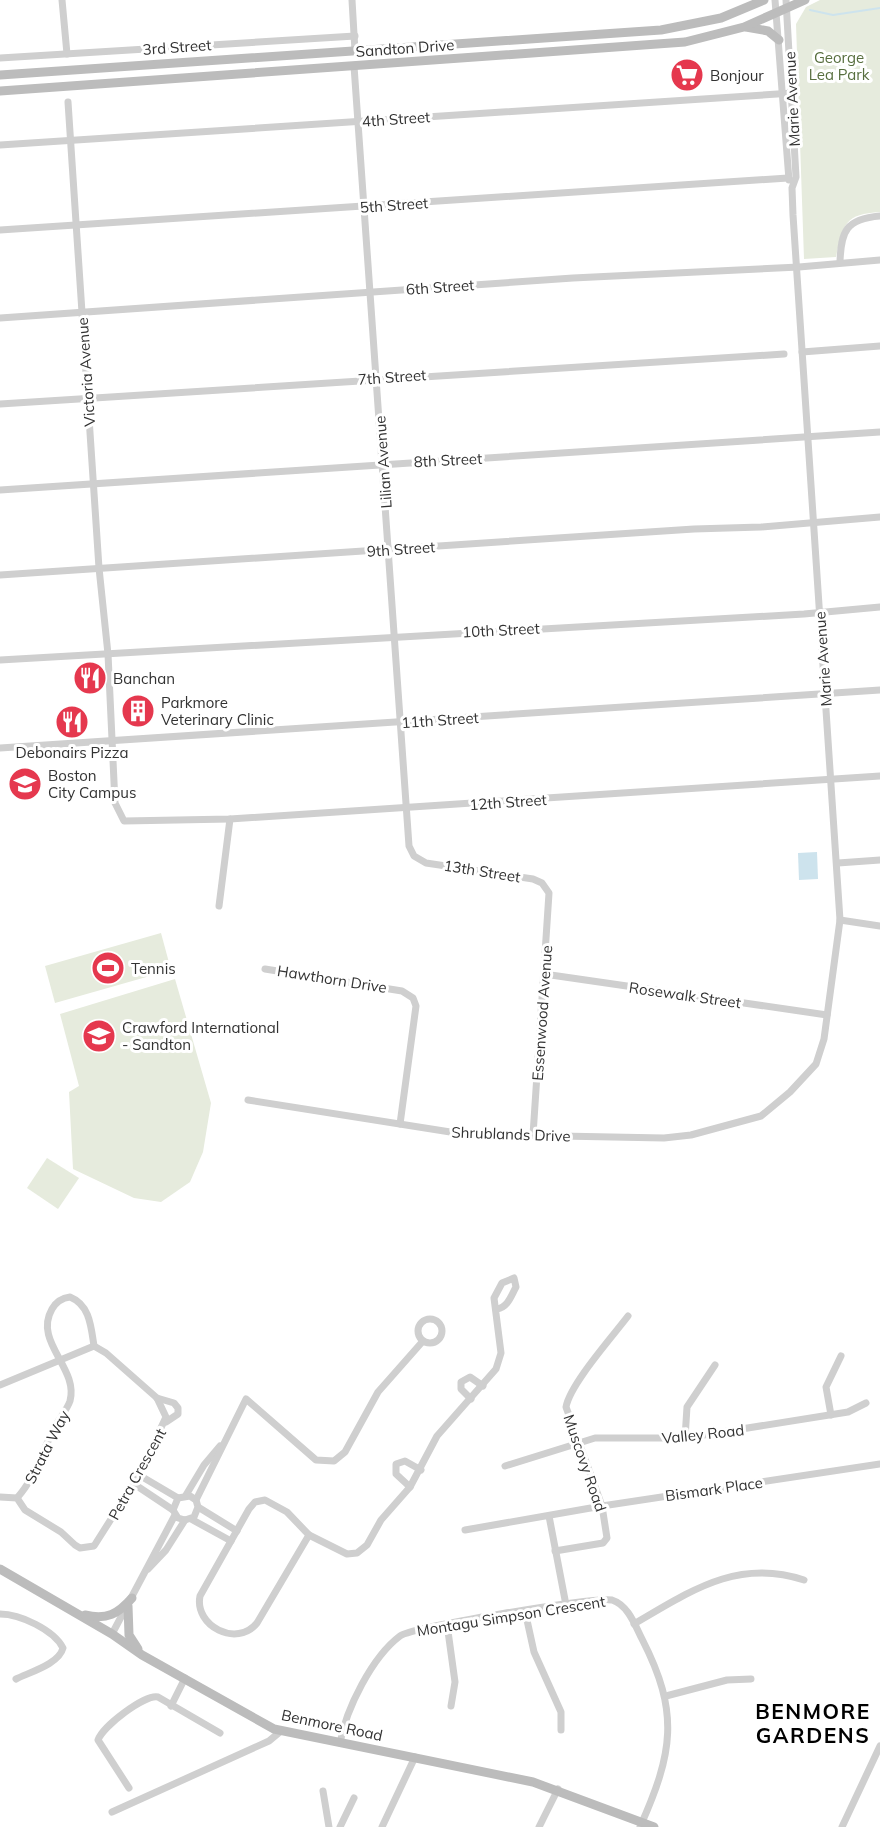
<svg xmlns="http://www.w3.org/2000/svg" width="880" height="1827" viewBox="0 0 880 1827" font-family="Mulish,sans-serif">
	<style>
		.green { fill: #e6ebdd }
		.water { fill: #cde3ed }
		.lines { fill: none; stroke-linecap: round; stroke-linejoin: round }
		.stream { stroke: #cde3ed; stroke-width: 2 }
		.street { stroke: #cfcfcf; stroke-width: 7 }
		.secondary { stroke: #bcbcbc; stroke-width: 9 }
		.labels { text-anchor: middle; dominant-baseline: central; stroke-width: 6; stroke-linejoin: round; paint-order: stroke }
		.street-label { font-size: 15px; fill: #323232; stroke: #fff }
		.park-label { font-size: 15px; fill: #576e3e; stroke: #fff }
		.poi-label { font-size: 15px; fill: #323232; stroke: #fff; text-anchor: start }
		.district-label { font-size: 21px; font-weight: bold; letter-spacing: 1.5px; fill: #000; stroke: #fff }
	</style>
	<rect width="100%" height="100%" fill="#fff"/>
	<!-- green -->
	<g class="green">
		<path d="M820 0H880V212C845 214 843 224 836 257L804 259 796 24 806 7Z"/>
		<polygon points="161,933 171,970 55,1003 45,966"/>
		<polygon points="175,979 211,1103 203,1152 190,1182 161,1202 134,1198 73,1169 69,1092 79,1086 60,1014"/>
		<polygon points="47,1158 79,1178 58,1209 27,1188"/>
	</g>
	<!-- water -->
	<polygon class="water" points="817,852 818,879 799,880 798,853"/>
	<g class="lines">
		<!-- stream -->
		<polyline class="stream" points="810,10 833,15 880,8"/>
		<!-- street -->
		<g class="street">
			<polyline points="62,0 67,54"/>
			<polyline points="352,0 355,51"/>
			<polyline points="775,0 789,180"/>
			<polyline points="0,58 355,36"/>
			<polyline points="354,66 409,846 414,856 426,863 533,879 542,883 549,893 533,1135"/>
			<polyline points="68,102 99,568 108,654 115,803 124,821 230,819 880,776"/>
			<polyline points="0,145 793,93"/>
			<polyline points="0,230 788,178"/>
			<path d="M840 262C841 231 846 219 880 216"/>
			<polyline points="0,318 573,278 799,267 880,260"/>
			<polyline points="802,352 880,346"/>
			<polyline points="0,404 784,354"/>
			<polyline points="0,490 880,432"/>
			<polyline points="0,575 694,529 761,527 880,517"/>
			<polyline points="0,660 804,614 880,607"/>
			<polyline points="0,748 880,690"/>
			<polyline points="838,863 880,860"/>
			<polyline points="219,906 230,819"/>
			<polyline points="840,920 880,926"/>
			<polyline points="265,969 402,991 413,998 416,1006 400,1124"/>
			<polyline points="544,974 827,1015"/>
			<polyline points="248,1100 463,1134 664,1138 691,1135 761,1116 790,1092 816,1064 824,1039 840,920 793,215 792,188 796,177 786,0"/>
			<circle cx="430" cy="1331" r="12"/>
			<polyline points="0,1385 94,1346 106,1353 157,1398 166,1417 139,1475 94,1546 80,1548 75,1545 61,1532 25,1510 17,1498 0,1497"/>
			<polyline points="157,1398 174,1403 178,1408 178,1414 166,1422"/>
			<polyline points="471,1399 461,1389 461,1382 470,1377 483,1386"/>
			<polyline points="831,1415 826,1387 841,1356"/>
			<polyline points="685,1438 687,1407 715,1365"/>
			<polyline points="505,1466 595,1438 685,1438 848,1412 866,1403"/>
			<polyline points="139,1475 178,1498"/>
			<polyline points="134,1484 173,1510"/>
			<polyline points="410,1487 396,1474 396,1464 405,1461 421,1470"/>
			<polyline points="186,1495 204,1465 220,1446"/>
			<path d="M17 1498C36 1477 41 1453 54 1429 58 1420 67 1410 70 1401 79 1368 33 1342 52 1309 56 1302 62 1298 70 1297 90 1305 91 1327 94 1346"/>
			<polyline points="196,1500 246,1399 316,1460 334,1461 345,1452 378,1392 423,1341"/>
			<path d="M265 1500 287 1512 309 1535 257 1623C237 1648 194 1626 200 1596L249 1509 255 1502Z"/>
			<polyline points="198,1507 194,1517 185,1520 178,1518 173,1510 178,1498 190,1496 196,1500 198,1507 237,1531"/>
			<polyline points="549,1516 566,1605"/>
			<polyline points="191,1519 231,1541"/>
			<polyline points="465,1530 602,1506 880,1464"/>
			<path d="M309 1535 347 1554 357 1553 367 1545 381 1520 410 1487 437 1436 496 1369 501 1353 494 1298 502 1283 514 1278 516 1287C511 1296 508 1307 497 1309"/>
			<path d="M555 1551 603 1543 607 1538 602 1506 566 1407C570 1384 613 1336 628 1316"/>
			<polyline points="148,1569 166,1550 185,1520"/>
			<polyline points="525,1611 534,1652 561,1712 561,1730"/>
			<path d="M0 1614C20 1614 54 1630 63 1648 59 1664 30 1672 16 1679"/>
			<polyline points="447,1624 455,1682 451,1706"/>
			<path d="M634 1624C691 1591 737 1558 804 1580"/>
			<polyline points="112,1634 175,1515"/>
			<polyline points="666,1696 727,1680 751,1679"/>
			<polyline points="171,1706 185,1678"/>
			<path d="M340 1743C346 1709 372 1657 400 1636 412 1627 593 1597 612 1600 628 1605 635 1625 642 1639 680 1713 673 1753 640 1827"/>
			<path d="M129 1788 98 1740C103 1726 145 1694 158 1697L220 1733"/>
			<polyline points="323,1791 329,1827"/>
			<polyline points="112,1812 269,1741 281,1731"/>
			<polyline points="340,1827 354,1798"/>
			<polyline points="382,1827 415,1757"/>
			<polyline points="539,1827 558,1789"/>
			<polyline points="842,1827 880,1746"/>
		</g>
		<!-- secondary -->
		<g class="secondary">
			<polyline points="746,27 768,31 779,40"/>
			<polyline points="0,75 661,30 721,18 764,0"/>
			<polyline points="0,91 685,42 744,27 805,0"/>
			<polyline points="0,1569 112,1634 142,1655 274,1729 533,1782 654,1827"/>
			<polyline points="128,1606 129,1635 138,1649"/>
			<path d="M85 1615C107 1620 118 1614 132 1598"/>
		</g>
	</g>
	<!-- icons -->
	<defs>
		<g id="supermarket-disc" transform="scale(1.725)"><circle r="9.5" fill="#e5384e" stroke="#fff"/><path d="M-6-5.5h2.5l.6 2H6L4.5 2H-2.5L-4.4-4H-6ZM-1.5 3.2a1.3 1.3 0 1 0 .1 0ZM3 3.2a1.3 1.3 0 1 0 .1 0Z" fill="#fff"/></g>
		<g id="restaurant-disc" transform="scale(1.725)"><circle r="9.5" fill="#e5384e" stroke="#fff"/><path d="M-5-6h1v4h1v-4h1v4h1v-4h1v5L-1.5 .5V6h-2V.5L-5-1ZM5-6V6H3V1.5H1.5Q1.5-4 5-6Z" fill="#fff"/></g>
		<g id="building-disc" transform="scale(1.725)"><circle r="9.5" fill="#e5384e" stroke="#fff"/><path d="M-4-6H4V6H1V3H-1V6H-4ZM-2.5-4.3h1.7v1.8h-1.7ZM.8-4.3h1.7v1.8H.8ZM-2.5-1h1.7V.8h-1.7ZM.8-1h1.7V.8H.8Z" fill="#fff"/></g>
		<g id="university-disc" transform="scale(1.725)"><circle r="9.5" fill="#e5384e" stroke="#fff"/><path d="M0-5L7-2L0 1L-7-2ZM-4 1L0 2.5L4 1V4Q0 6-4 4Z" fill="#fff"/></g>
		<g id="stadium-disc" transform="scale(1.725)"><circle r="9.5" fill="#e5384e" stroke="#fff"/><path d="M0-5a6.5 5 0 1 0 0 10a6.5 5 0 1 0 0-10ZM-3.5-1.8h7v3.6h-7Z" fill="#fff"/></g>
		<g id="school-disc" transform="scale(1.725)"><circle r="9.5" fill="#e5384e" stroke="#fff"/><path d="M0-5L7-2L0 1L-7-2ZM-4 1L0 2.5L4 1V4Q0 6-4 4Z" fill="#fff"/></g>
	</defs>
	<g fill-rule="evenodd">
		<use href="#supermarket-disc" x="687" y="75"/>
		<use href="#restaurant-disc" x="90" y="678"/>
		<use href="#building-disc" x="138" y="711"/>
		<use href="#restaurant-disc" x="72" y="722"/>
		<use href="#university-disc" x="25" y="784"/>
		<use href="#stadium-disc" x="108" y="968"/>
		<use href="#school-disc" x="99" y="1036"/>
	</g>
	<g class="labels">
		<!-- street labels -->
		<g class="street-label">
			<text transform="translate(177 47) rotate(-4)">3rd Street</text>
			<text transform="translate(405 48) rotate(-4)">Sandton Drive</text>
			<text transform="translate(792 99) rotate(-93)">Marie Avenue</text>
			<text transform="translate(396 119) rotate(-4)">4th Street</text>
			<text transform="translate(394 205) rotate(-4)">5th Street</text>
			<text transform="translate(440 287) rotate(-4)">6th Street</text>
			<text transform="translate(86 372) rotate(-94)">Victoria Avenue</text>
			<text transform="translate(392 377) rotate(-4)">7th Street</text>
			<text transform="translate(448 460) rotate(-3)">8th Street</text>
			<text transform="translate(383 462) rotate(-94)">Lilian Avenue</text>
			<text transform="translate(401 549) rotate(-4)">9th Street</text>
			<text transform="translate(501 630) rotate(-3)">10th Street</text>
			<text transform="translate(823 659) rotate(-94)">Marie Avenue</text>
			<text transform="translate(440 720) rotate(-4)">11th Street</text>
			<text transform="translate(508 802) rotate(-4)">12th Street</text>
			<text transform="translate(482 871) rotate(9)">13th Street</text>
			<text transform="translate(332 979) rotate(9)">Hawthorn Drive</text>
			<text transform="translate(685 995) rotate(8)">Rosewalk Street</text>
			<text transform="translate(542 1013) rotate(-86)">Essenwood Avenue</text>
			<text transform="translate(511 1134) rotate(2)">Shrublands Drive</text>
			<text transform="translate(703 1434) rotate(-6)">Valley Road</text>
			<text transform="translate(47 1447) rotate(-63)">Strata Way</text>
			<text transform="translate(585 1463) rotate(71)">Muscovy Road</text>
			<text transform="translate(137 1474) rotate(-61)">Petra Crescent</text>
			<text transform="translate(714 1489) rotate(-8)">Bismark Place</text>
			<text transform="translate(511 1616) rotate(-9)">Montagu Simpson Crescent</text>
			<text transform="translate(332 1725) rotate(12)">Benmore Road</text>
		</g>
		<!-- park labels -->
		<g class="park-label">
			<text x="839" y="57">George<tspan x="839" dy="17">Lea Park</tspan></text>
		</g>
		<!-- poi labels -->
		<g class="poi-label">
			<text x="710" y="75">Bonjour</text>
			<text x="113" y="678">Banchan</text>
			<text x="161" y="702">Parkmore<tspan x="161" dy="17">Veterinary Clinic</tspan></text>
			<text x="72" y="752" text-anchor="middle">Debonairs Pizza</text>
			<text x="48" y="775">Boston<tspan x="48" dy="17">City Campus</tspan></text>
			<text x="131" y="968">Tennis</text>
			<text x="122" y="1027">Crawford International<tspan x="122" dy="17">- Sandton</tspan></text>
		</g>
		<!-- district labels -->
		<g class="district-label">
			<text x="813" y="1711">BENMORE<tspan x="813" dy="24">GARDENS</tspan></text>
		</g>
	</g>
</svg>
